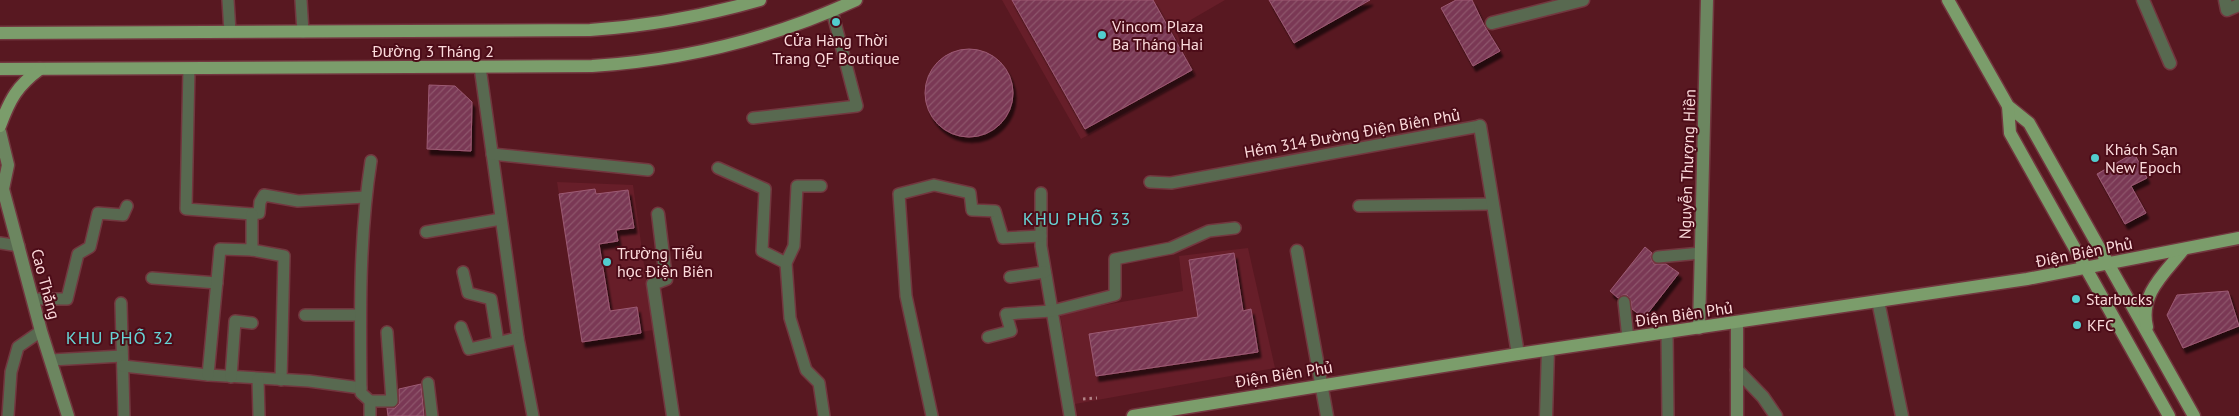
<svg xmlns="http://www.w3.org/2000/svg" width="2239" height="416" viewBox="0 0 2239 416" font-family="'PT Sans',sans-serif">
	<style>
		.built { fill: #671e29 }
		.building { fill: url(#building-hatch); stroke: #9d5a74; filter: url(#shadow) }
		.lines { fill: none; stroke-linecap: round; stroke-linejoin: round }
		.lane-casing { stroke: #72373f; stroke-width: 14 }
		.street-casing { stroke: #72373f; stroke-width: 15 }
		.secondary-casing { stroke: #72373f; stroke-width: 15 }
		.primary-casing { stroke: #72373f; stroke-width: 15 }
		.path { stroke: #b28387; stroke-width: 3; stroke-dasharray: 2.5 4; stroke-linecap: butt }
		.lane { stroke: #586950; stroke-width: 11 }
		.street { stroke: #586950; stroke-width: 12 }
		.secondary { stroke: #6c8660; stroke-width: 12 }
		.primary { stroke: #7b9d6b; stroke-width: 12 }
		.poi-dot { fill: #52cdce; stroke: #4c0c18; stroke-width: 2 }
		.labels { text-anchor: middle; dominant-baseline: central; stroke-width: 4; stroke-linejoin: round; paint-order: stroke }
		.poi-label { font-size: 16px; fill: #fcdbdc; stroke: #4c0c18; text-anchor: start }
		.street-label { font-size: 16px; fill: #fcdbdc; stroke: #4c0c18 }
		.neighbourhood-label { font-size: 18px; letter-spacing: 1px; fill: #67d4d5; stroke: #4c0c18 }
	</style>
	<defs>
		<pattern id="building-hatch" width="6" height="6" patternUnits="userSpaceOnUse" patternTransform="scale(1.25)"><rect width="6" height="6" fill="#7a3954"/><path d="M-1 1l2-2M0 6l6-6M5 7l2-2" fill="none" stroke="#8e556c"/></pattern>
		<filter id="shadow"><feDropShadow dx="3" dy="5.5" stdDeviation="1" flood-color="#0009"/></filter>
	</defs>
	<rect width="100%" height="100%" fill="#581821"/>
	<!-- built -->
	<g class="built">
		<polygon points="1002,0 1225,0 1175,29 1195,75 1081,139"/>
		<polygon points="557,182 633,185 653,330 582,342"/>
		<polygon points="1248,248 1275,368 1075,404 1060,313 1183,291 1179,256"/>
	</g>
	<!-- building -->
	<g class="building">
		<polygon points="1012,0 1153,0 1192,70 1085,129"/>
		<polygon points="1269,0 1370,0 1294,43"/>
		<polygon points="1456,0 1472,0 1484,25 1500,51 1473,66 1441,8"/>
		<circle cx="969" cy="93" r="44"/>
		<polygon points="429,85 455,86 472,102 471,151 427,149"/>
		<polygon points="2134,153 2147,178 2131,186 2146,213 2125,224 2097,174"/>
		<polygon points="595,189 596,194 628,190 634,228 616,230 618,241 599,244 610,311 637,307 641,333 582,342 559,194"/>
		<polygon points="1645,247 1652,253 1651,258 1654,264 1666,264 1679,273 1644,318 1632,309 1631,301 1627,295 1623,295 1618,298 1610,291"/>
		<polygon points="1234,253 1243,311 1251,309 1258,352 1096,376 1089,334 1198,317 1189,260"/>
		<polygon points="2228,291 2239,326 2183,348 2167,315 2177,295"/>
		<polygon points="421,384 424,416 388,416 387,408 395,408 399,404 399,389"/>
	</g>
	<g class="lines">
		<!-- lane casing -->
		<g class="lane-casing">
			<g id="lane">
				<polyline points="228,0 230,32"/>
				<polyline points="301,0 303,32"/>
				<polyline points="480,67 518,338 533,416"/>
				<polyline points="189,68 186,209 252,214 259,213 260,202 264,195 298,201 365,197"/>
				<polyline points="753,118 857,106 832,11"/>
				<polyline points="492,154 648,170"/>
				<polyline points="718,168 765,189 762,251 786,263"/>
				<polyline points="1150,182 1171,183 1480,126"/>
				<polyline points="821,186 797,186 794,246 786,263 790,318 806,370 819,383 824,416"/>
				<polyline points="1041,193 1041,246 1070,416"/>
				<polyline points="1359,206 1493,204"/>
				<polyline points="426,232 501,219"/>
				<polyline points="0,243 19,246"/>
				<polyline points="252,250 284,256 281,380"/>
				<polyline points="1658,257 1701,253"/>
				<polyline points="463,272 468,293 491,299 498,342"/>
				<polyline points="1010,277 1045,272"/>
				<polyline points="152,278 217,283"/>
				<polyline points="33,299 67,299 78,254 90,247 98,213 123,215 127,206"/>
				<polyline points="1624,302 1628,338"/>
				<polyline points="121,303 124,416"/>
				<polyline points="305,315 360,315"/>
				<polyline points="461,327 469,349 518,338"/>
				<polyline points="1667,332 1668,416"/>
				<polyline points="988,337 1011,331 1006,314 1052,311 1115,295 1115,259 1171,248 1209,231 1235,228"/>
				<polyline points="51,360 122,356"/>
				<polyline points="123,366 208,375 309,381 361,388"/>
				<polyline points="208,375 220,249 252,250 252,214"/>
				<polyline points="231,377 235,321 252,323"/>
				<polyline points="258,379 259,416"/>
				<polyline points="428,383 432,416"/>
				<polyline points="370,401 392,401 387,332"/>
				<polyline points="8,416 11,372 18,347 41,331"/>
				<path d="M370 416V401L361 393C360 316 359 237 371 161"/>
				<polyline points="932,416 906,296 899,194 934,185 970,193 972,210 995,211 1003,238 1041,236"/>
			</g>
		</g>
		<!-- street casing -->
		<g class="street-casing">
			<g id="street">
				<polyline points="2143,0 2170,63"/>
				<polyline points="2225,0 2227,10 2239,5"/>
				<polyline points="1492,23 1583,0"/>
				<polyline points="1480,126 1518,354"/>
				<polyline points="658,214 666,279 653,284 673,416"/>
				<polyline points="1297,251 1327,416"/>
				<polyline points="1878,301 1902,416"/>
				<polyline points="1737,370 1763,397 1776,416"/>
				<polyline points="1546,416 1548,350"/>
			</g>
		</g>
		<!-- secondary casing -->
		<g class="secondary-casing">
			<g id="secondary">
				<polyline points="0,132 8,165 3,189 41,331 68,416"/>
				<polyline points="1699,328 1707,0"/>
				<polyline points="1737,416 1737,323"/>
			</g>
		</g>
		<!-- primary casing -->
		<g class="primary-casing">
			<g id="primary">
				<polyline points="1948,0 2008,106 2029,123 2194,416"/>
				<path d="M0 33 590 30C649 26 704 16 760 0"/>
				<path d="M0 69 592 66C684 60 772 39 856 0"/>
				<polyline points="2008,106 2010,133 2169,416"/>
				<path d="M0 126C10 99 17 86 40 69"/>
				<path d="M2147 327C2139 294 2165 273 2183 250"/>
				<polyline points="1133,416 1518,354 2027,279 2239,238"/>
			</g>
		</g>
		<!-- path -->
		<polyline class="path" points="1083,399 1097,398"/>
		<!-- lane -->
		<use href="#lane" class="lane"/>
		<!-- street -->
		<use href="#street" class="street"/>
		<!-- secondary -->
		<use href="#secondary" class="secondary"/>
		<!-- primary -->
		<use href="#primary" class="primary"/>
	</g>
	<!-- markers -->
	<g class="poi-dot">
		<circle cx="836" cy="22" r="5"/>
		<circle cx="1102" cy="35" r="5"/>
		<circle cx="2095" cy="158" r="5"/>
		<circle cx="607" cy="262" r="5"/>
		<circle cx="2076" cy="299" r="5"/>
		<circle cx="2077" cy="325" r="5"/>
	</g>
	<g class="labels">
		<!-- poi labels -->
		<g class="poi-label">
			<text x="1112" y="26">Vincom Plaza<tspan x="1112" dy="18">Ba Tháng Hai</tspan></text>
			<text x="836" y="40" text-anchor="middle">Cửa Hàng Thời<tspan x="836" dy="18">Trang QF Boutique</tspan></text>
			<text x="2105" y="149">Khách Sạn<tspan x="2105" dy="18">New Epoch</tspan></text>
			<text x="617" y="253">Trường Tiểu<tspan x="617" dy="18">học Điện Biên</tspan></text>
			<text x="2086" y="299">Starbucks</text>
			<text x="2087" y="325">KFC</text>
		</g>
		<!-- street labels -->
		<g class="street-label">
			<text x="433" y="51">Đường 3 Tháng 2</text>
			<text transform="translate(1352 133) rotate(-10)">Hẻm 314 Đường Điện Biên Phủ</text>
			<text transform="translate(1687 164) rotate(-88)">Nguyễn Thượng Hiền</text>
			<text transform="translate(2084 252) rotate(-11)">Điện Biên Phủ</text>
			<text transform="translate(46 284) rotate(75)">Cao Thắng</text>
			<text transform="translate(1684 314) rotate(-8)">Điện Biên Phủ</text>
			<text transform="translate(1284 374) rotate(-9)">Điện Biên Phủ</text>
		</g>
		<!-- neighbourhood labels -->
		<g class="neighbourhood-label">
			<text x="1077" y="218">KHU PHỐ 33</text>
			<text x="120" y="337">KHU PHỐ 32</text>
		</g>
	</g>
</svg>
